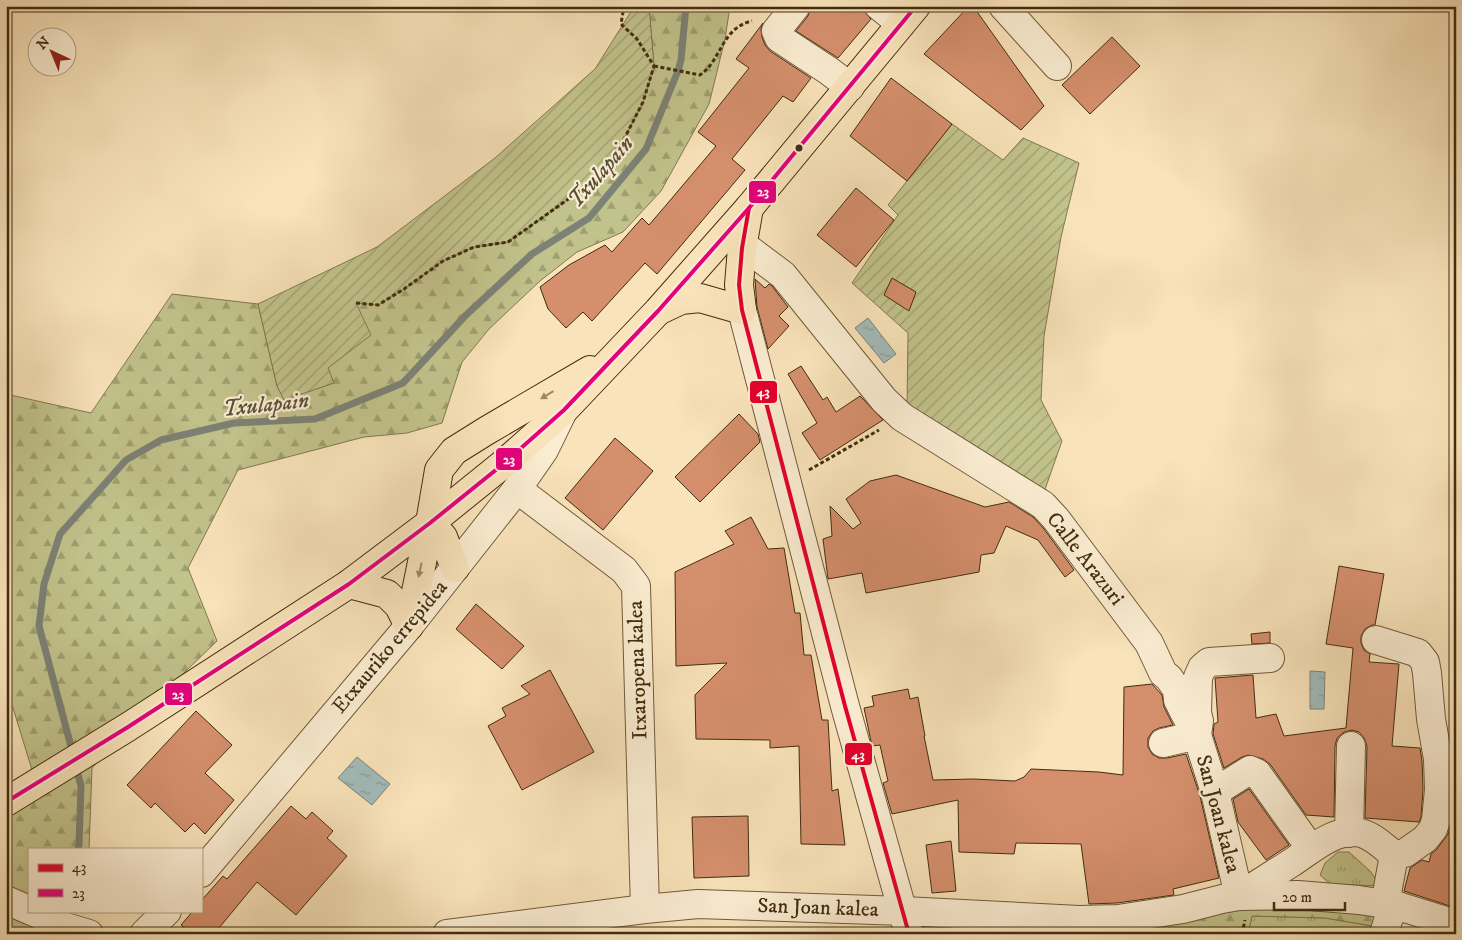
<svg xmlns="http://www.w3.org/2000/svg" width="1462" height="940" viewBox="0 0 1462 940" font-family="'IM FELL DW Pica',serif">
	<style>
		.grass { fill: url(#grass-tufts); stroke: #82784e }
		.forest { fill: url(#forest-firs); stroke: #82784e }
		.garden { fill: url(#garden-furrows); stroke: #82784e }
		.water { fill: url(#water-ripples); stroke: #7c8276 }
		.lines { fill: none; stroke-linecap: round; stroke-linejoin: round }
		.stream { stroke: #7c8276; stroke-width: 7 }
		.building { fill: #d58f6d; stroke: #422c0f }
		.minor-casing { stroke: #705a3a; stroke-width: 30 }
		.major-casing { stroke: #422c0f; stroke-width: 30 }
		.path { stroke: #422c0f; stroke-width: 3; stroke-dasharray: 4 2.5; stroke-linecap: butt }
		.minor { stroke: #fbedd2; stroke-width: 28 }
		.major { stroke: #f9e3ba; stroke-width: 28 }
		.bus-1-casing { stroke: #fbedd2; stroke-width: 8 }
		.bus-2-casing { stroke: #fbedd2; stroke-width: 8 }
		.bus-1 { stroke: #e4002b; stroke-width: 4 }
		.bus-2 { stroke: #e5007d; stroke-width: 4 }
		.oneway { fill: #9e8864 }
		.bus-dot { fill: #422c0f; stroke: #fbedd2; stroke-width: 2 }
		.labels { text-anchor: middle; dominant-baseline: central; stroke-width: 4.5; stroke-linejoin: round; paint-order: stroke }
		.street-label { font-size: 21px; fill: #422c0f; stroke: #fbedd2 }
		.water-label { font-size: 22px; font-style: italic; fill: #5a503a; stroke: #fbedd2 }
		.line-badge { stroke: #fbedd2; stroke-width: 2 }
		.badge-label { font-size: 14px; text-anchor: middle; font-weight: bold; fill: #fff }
	</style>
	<defs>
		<pattern id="grass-tufts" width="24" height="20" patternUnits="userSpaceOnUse" patternTransform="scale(1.25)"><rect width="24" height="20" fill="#c2c38c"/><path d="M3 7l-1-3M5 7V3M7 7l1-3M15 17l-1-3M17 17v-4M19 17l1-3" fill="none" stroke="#9f9f71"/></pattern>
		<pattern id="forest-firs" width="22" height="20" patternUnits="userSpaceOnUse" patternTransform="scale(1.25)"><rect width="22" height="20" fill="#c2c38c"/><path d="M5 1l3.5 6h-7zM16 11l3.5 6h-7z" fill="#9f9f71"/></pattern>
		<pattern id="garden-furrows" width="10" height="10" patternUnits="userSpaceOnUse" patternTransform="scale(1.25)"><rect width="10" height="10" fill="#c2c38c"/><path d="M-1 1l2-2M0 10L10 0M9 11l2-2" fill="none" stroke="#9f9f71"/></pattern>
		<pattern id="water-ripples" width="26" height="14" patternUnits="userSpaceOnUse" patternTransform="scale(1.25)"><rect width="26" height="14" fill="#a2bbba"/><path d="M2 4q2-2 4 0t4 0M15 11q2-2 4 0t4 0" fill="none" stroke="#869896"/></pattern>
	</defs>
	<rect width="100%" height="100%" fill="#f9e3ba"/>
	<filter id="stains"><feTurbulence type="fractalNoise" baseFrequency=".004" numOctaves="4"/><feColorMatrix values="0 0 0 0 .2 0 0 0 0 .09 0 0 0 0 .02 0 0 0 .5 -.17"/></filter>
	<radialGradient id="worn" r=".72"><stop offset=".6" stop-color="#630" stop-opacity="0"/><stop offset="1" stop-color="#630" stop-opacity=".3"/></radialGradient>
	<!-- grass -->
	<g class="grass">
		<polygon points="1338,852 1349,852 1371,872 1380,886 1330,884 1320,875 1325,863"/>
		<polygon points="1252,916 1325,918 1373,926 1369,934 1248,934"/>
		<polygon points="924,923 1086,932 1081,934 923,934"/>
	</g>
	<!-- forest -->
	<g class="forest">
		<polygon points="649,6 730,6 725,39 709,104 661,191 623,232 577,252 540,281 489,329 462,362 442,423 407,433 364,437 238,470 188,568 217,641 128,727 92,768 89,849 29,849 29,911 71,911 66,927 58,934 6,934 6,822 36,783 6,685 6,394 91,413 172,294 258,304 277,386 284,399 334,383 327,368 356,303 404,289 443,261 474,247 508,242 595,180 623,141 643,102 654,66"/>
		<polygon points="1282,904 1379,915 1373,926 1325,918 1252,916 1248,934 1081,934 1185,913"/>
	</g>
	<!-- garden -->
	<g class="garden">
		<polygon points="637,6 649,6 654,66 643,102 623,141 595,180 508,242 474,247 443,261 404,289 378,305 356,303 371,335 328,368 334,383 284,400 277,386 258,304 377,247 495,158 595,69 632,10"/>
		<polygon points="952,124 1003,160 1023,138 1079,163 1061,237 1044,336 1041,400 1062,441 1043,495 907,408 908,333 852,283 898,215 888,205"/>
	</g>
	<!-- water -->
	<g class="water">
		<polygon points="868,318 896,354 884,363 855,328"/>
		<polygon points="1310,671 1325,672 1324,709 1310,709"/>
		<polygon points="357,757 390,784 372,805 338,778"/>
	</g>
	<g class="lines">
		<!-- stream -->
		<g class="stream">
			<polyline points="73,754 39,626 44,584 60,534 126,460 161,440 234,423 315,419 403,383 465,316 532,254 589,218 646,149 678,71 681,60 686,6"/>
			<polyline points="76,767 81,786 79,845 78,849"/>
			<polyline points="30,934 40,920"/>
		</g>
	</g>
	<!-- building -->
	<g class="building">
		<polygon points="811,6 864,6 865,12 871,19 838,58 796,31 808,16"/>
		<polygon points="969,6 973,6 1044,106 1021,130 924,54"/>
		<polygon points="763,23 761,29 762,37 765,45 770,51 811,78 793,102 783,96 732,159 745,170 657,274 645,263 592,321 583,312 566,328 548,309 540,287 569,265 605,245 612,252 642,218 649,225 667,204 716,146 698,132 749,68 736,59"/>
		<polygon points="1112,37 1140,66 1090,114 1062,85"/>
		<polygon points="891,78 952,124 907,181 850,136"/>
		<polygon points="856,188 894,220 856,267 817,235"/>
		<polygon points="892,278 916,292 909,311 884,295"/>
		<polygon points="755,279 765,288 769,284 772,286 788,307 779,316 789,326 768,349 757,307"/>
		<polygon points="801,366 823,400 827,397 836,412 860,396 883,420 820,460 802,433 817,423 788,374"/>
		<polygon points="739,414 758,434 760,442 700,502 675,477"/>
		<polygon points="615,438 653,471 603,530 565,498"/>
		<polygon points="896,475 985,507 1009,502 1033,517 1044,529 1074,570 1065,577 1038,540 1006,526 994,553 981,555 979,572 866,593 862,573 828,579 823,539 832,536 830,506 853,529 861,523 846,499 870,481"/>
		<polygon points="751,517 768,549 784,548 795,613 800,613 804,655 811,655 822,720 828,720 832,791 838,789 845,845 801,844 799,746 770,748 770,740 696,739 695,695 727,663 676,666 675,572 734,544 725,531"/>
		<polygon points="1339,566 1384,574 1375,625 1372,625 1365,629 1361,636 1361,643 1364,650 1370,654 1369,662 1399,664 1392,746 1420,748 1422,761 1423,789 1421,817 1419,822 1365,818 1367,746 1364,738 1359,732 1352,730 1344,732 1337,738 1335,746 1334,817 1306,815 1270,764 1263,759 1248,755 1242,757 1224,768 1213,734 1214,724 1218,722 1215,678 1253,675 1256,718 1276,714 1284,736 1346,728 1353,648 1326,644"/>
		<polygon points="476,604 524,646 502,669 456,629"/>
		<polygon points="1270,632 1270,643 1252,644 1251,634"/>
		<polygon points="550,670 594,752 522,790 488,726 506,716 502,708 530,694 521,686"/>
		<polygon points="1152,684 1162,695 1164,707 1173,725 1159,728 1153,731 1148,738 1148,747 1152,754 1159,758 1167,758 1186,754 1200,796 1219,878 1173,889 1174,895 1117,903 1089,904 1081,844 1016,843 1014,854 959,852 958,800 892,814 883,783 888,781 880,745 872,746 864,708 874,706 872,696 908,689 910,699 918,697 925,736 924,736 933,780 973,779 1015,781 1024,777 1031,769 1099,772 1123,775 1124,687"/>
		<polygon points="196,711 232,745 205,773 234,800 205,834 194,823 185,832 155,803 151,808 127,785"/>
		<polygon points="1452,750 1456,750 1456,908 1404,891 1410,868 1422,860 1429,862 1431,854 1437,849 1448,834 1452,822 1455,792"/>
		<polygon points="1249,789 1289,845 1266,860 1238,822 1233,799"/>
		<polygon points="291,806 306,819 312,812 333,831 327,838 347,856 296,915 257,882 214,934 191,934 181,925 193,911 201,911 201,901 223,876 227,879"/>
		<polygon points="748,816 749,876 694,878 692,817"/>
		<polygon points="951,841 956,891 932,893 926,845"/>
	</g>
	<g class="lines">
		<!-- minor casing -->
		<g class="minor-casing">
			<g id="minor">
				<polyline points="796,6 776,31 779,38 829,71 850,87"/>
				<polyline points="879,6 901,24"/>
				<polyline points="1003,6 1057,66"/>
				<polyline points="742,246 751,251 783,275 884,400 902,417 1043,505 1056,519 1149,643 1163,673 1169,678 1177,690 1178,700 1184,712 1197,735 1199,721 1197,713 1198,677 1202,668 1209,662 1270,658"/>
				<polyline points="742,310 845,706 909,934"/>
				<polyline points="517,489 624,570 636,586 645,909"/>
				<polyline points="1376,640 1418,653 1425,662 1427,673 1431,719 1438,759 1439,790 1436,820 1433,829 1425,839 1405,853 1394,855"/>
				<polyline points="1163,743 1197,735 1215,792 1239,896"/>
				<polyline points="1215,792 1250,770 1257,773 1311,849"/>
				<polyline points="1349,833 1351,746"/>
				<polyline points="201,873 409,626 517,489 544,450 563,411"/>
				<path d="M1239 896C1256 885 1274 874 1291 863 1311 850 1336 827 1361 833 1373 836 1384 847 1394 855L1385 904"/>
				<polyline points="6,900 29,910"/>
				<polyline points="32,911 66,927 89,934"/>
				<polyline points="144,934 167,911"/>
				<polyline points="447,934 645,909 698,904 904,911 1079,920 1118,919 1183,909 1222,899 1239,896 1298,895 1359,900 1398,906 1456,924"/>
				<polyline points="1384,934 1389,917 1398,906"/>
			</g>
		</g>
		<!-- major casing -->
		<g class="major-casing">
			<g id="major">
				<polyline points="660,310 681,300 700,298 742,310 739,285 742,248 749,208"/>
				<polyline points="430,523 443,537 455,568"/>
				<polyline points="349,584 387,594 399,606 409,626"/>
				<polyline points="409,626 430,523 439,470 454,451 486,431 590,370"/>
				<polyline points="6,802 128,727 349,584 430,523 502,465 564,410 658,311 749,208 916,6"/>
			</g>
		</g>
		<!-- path -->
		<g class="path">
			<path d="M654 66 700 75C722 60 721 28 752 21"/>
			<polyline points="356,303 378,305 404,289 443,261 474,247 508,242 595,180 623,141 643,102 654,66 637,39 621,24 624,6"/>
			<polyline points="809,470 879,430"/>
			<polyline points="1242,934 1245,920"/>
		</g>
		<!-- minor -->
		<use href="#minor" class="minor"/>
		<!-- major -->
		<use href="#major" class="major"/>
		<!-- bus-1 casing -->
		<g class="bus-1-casing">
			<polyline id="bus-1" points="749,208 742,248 739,285 742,310 845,706 909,934"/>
		</g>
		<!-- bus-2 casing -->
		<g class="bus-2-casing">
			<polyline id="bus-2" points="6,802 128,727 349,584 430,523 502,465 564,410 658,311 749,208 916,6"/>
		</g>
		<!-- bus-1 -->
		<use href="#bus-1" class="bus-1"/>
		<!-- bus-2 -->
		<use href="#bus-2" class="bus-2"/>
	</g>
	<!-- one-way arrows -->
	<defs><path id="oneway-solid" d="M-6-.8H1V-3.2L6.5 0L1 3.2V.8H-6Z" transform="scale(1.25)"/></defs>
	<g class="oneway">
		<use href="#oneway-solid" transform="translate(547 395) rotate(149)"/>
		<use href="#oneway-solid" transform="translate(420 570) rotate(102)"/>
	</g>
	<!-- markers -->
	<circle class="bus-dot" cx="799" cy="148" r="4.5"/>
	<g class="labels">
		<!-- street labels -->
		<g class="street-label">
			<text transform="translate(1085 559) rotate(52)">Calle Arazuri</text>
			<text transform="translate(390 647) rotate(-50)">Etxauriko errepidea</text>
			<text transform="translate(638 670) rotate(-92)">Itxaropena kalea</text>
			<text transform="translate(1218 814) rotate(75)">San Joan kalea</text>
			<text transform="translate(818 908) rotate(2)">San Joan kalea</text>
		</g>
		<!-- water labels -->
		<g class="water-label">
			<text transform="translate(601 172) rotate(-49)">Txulapain</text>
			<text transform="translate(266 405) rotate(-6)">Txulapain</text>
		</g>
	</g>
	<g class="line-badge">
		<rect x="748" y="180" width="29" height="24" rx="5" fill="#e5007d"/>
		<rect x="749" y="380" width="29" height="24" rx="5" fill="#e4002b"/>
		<rect x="495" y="447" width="28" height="24" rx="5" fill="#e5007d"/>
		<rect x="164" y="682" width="29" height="24" rx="5" fill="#e5007d"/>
		<rect x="844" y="742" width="29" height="24" rx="5" fill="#e4002b"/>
	</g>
	<g class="badge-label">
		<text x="763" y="196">23</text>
		<text x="763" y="396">43</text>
		<text x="509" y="464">23</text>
		<text x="178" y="699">23</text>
		<text x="858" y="759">43</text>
	</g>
	<!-- margin -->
	<rect width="1462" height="940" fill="none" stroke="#f9e3ba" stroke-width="25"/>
	<rect x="8" y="8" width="1447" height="925" fill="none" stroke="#422c0f" stroke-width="2.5"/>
	<rect x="12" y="12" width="1437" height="915" fill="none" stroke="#422c0f"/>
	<!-- legend -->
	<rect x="28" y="848" width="175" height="65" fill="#fbedd2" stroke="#b1a084"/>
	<rect x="38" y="864" width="25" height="8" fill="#e4002b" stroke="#b1a084"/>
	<text x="72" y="872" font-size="15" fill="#422c0f">43</text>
	<rect x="38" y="889" width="25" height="8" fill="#e5007d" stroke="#b1a084"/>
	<text x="72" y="898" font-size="15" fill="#422c0f">23</text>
	<!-- north arrow -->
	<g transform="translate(52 52) rotate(316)"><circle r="24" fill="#fbedd2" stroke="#b1a084"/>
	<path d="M0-4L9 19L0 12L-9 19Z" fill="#8f2418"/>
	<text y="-8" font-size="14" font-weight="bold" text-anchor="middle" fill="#422c0f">N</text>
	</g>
	<!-- scale -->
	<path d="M1274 902v8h71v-8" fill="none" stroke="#422c0f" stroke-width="2.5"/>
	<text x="1282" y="902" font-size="15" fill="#422c0f" stroke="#fbedd2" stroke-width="4" paint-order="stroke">20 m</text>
	<rect width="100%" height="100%" filter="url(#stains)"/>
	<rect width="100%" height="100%" fill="url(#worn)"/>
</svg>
